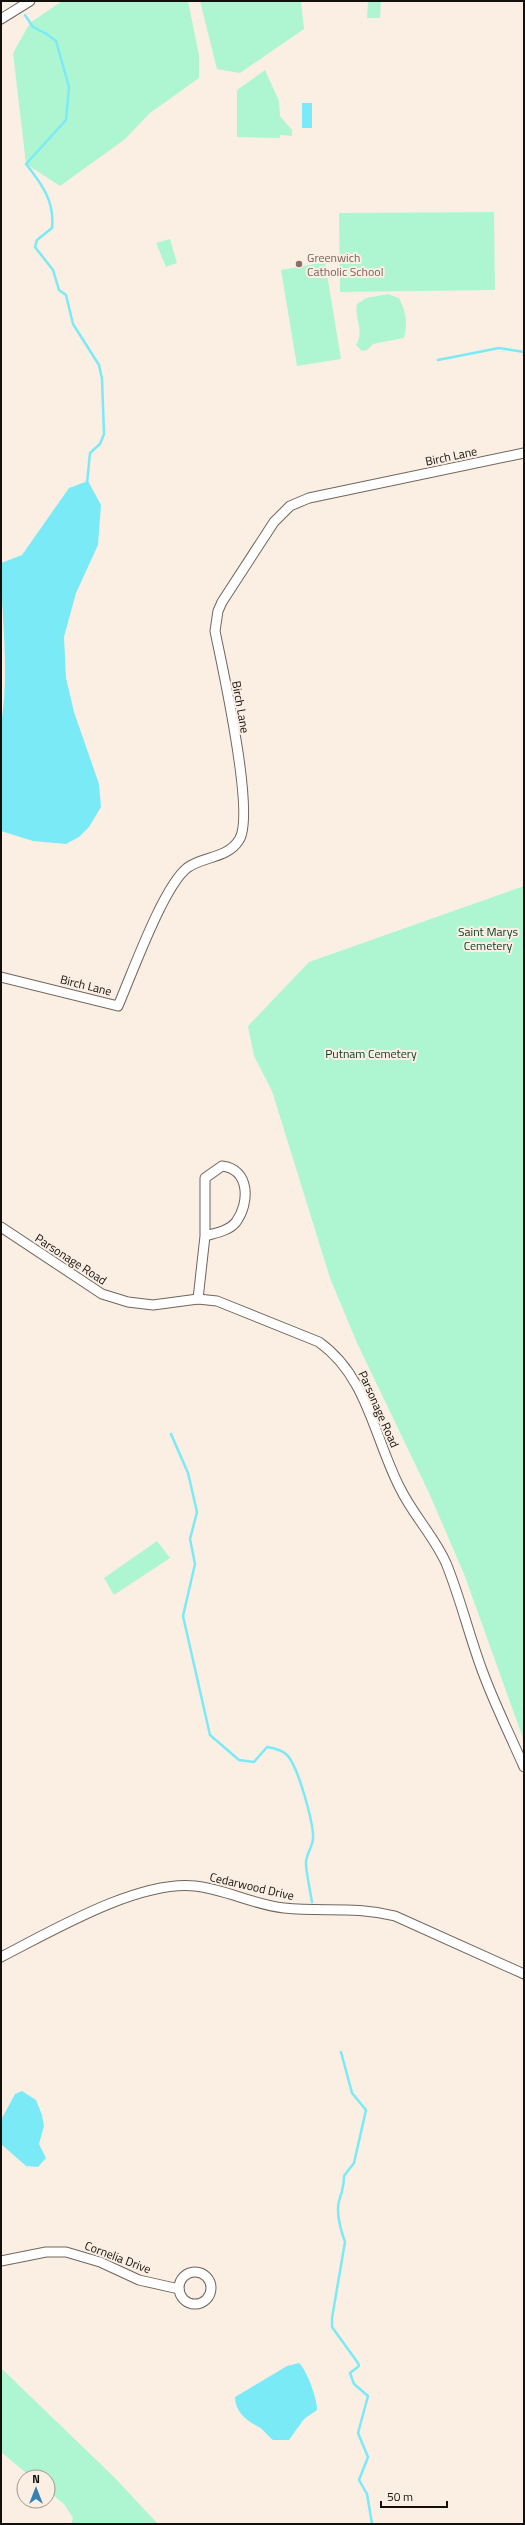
<svg xmlns="http://www.w3.org/2000/svg" width="525" height="2525" viewBox="0 0 525 2525" font-family="'Titillium Web',sans-serif">
	<style>
		.green { fill: #aef6d2 }
		.water { fill: #7beaf7 }
		.lines { fill: none; stroke-linecap: round; stroke-linejoin: round }
		.stream { stroke: #7beaf7; stroke-width: 2.5 }
		.minor-casing { stroke: #70655c; stroke-width: 11 }
		.minor { stroke: #fff; stroke-width: 9 }
		.education-dot { fill: #8d6e63; stroke: #fbefe4; stroke-width: 1.5 }
		.labels { text-anchor: middle; dominant-baseline: central; stroke-width: 4; stroke-linejoin: round; paint-order: stroke }
		.education-label { font-size: 12px; fill: #785e54; stroke: #fbefe4; text-anchor: start }
		.street-label { font-size: 12px; fill: #130f0c; stroke: #fbefe4 }
		.park-label { font-size: 12px; fill: #033824; stroke: #fbefe4 }
	</style>
	<rect width="100%" height="100%" fill="#fbefe4"/>
	<!-- green -->
	<g class="green">
		<polygon points="62,1 188,1 199,55 199,78 150,113 124,140 60,186 26,164 13,53 30,23"/>
		<polygon points="200,1 301,1 304,29 240,73 217,69"/>
		<polygon points="368,1 381,1 380,18 367,18"/>
		<polygon points="265,70 279,101 280,116 292,130 292,136 280,135 280,138 237,137 237,90"/>
		<polygon points="494,212 495,290 340,292 339,213"/>
		<polygon points="170,239 177,263 166,267 156,243"/>
		<polygon points="325,262 341,359 297,366 281,270"/>
		<path d="M388 294 399 298C406 311 408 324 404 338L373 344 367 350 362 351 356 345C365 332 354 318 357 304L366 298Z"/>
		<polygon points="524,886 524,1741 464,1574 429,1493 357,1343 330,1278 272,1091 254,1056 248,1026 309,962"/>
		<polygon points="157,1541 170,1558 114,1595 104,1578"/>
		<polygon points="1,2368 114,2477 158,2524 71,2524 73,2518 64,2504 48,2491 48,2477 31,2477 1,2452"/>
	</g>
	<!-- water -->
	<g class="water">
		<rect x="302" y="103" width="10" height="25"/>
		<path d="M88 481 101 505 98 545 76 593 64 637 66 678 74 712 99 784 101 807 89 827 79 837 66 844 33 841 1 831V724C10 671 1 617 1 563L22 555 69 488Z"/>
		<polygon points="22,2091 36,2100 42,2115 44,2126 39,2144 46,2158 38,2167 26,2166 1,2144 1,2120 15,2094"/>
		<path d="M299 2363C307 2370 318 2401 317 2410L304 2419 289 2440H273C268 2436 264 2430 259 2427 247 2421 235 2412 235 2397L287 2366Z"/>
	</g>
	<g class="lines">
		<!-- stream -->
		<g class="stream">
			<path d="M25 15 33 27 45 33 56 41 69 87 66 120 26 164C42 184 55 202 52 228L37 240 35 247 53 270 59 290 66 295 73 324 99 365 102 379 104 434 100 444 90 453 87 483"/>
			<polyline points="438,360 499,348 524,352"/>
			<path d="M171 1434 188 1473 197 1512 190 1539 195 1564 183 1616 210 1735 239 1760 254 1762 267 1747C274 1748 282 1750 287 1755 298 1766 314 1824 313 1839 312 1849 305 1855 306 1865 307 1877 310 1890 312 1902"/>
			<path d="M341 2052 352 2093 366 2110 354 2163 344 2176C344 2187 342 2191 339 2201 336 2213 341 2231 345 2242L332 2318V2327L358 2363 359 2366 350 2373 354 2384 368 2396 358 2433 368 2457 359 2480 367 2494 372 2524"/>
		</g>
		<!-- minor casing -->
		<g class="minor-casing">
			<g id="minor">
				<polyline points="1,19 30,1"/>
				<path d="M1 977 118 1006C132 974 163 887 187 868 203 856 227 859 239 840 256 815 222 666 215 631L218 611 222 602 274 522 290 506 309 498 524 453"/>
				<path d="M1 1227 102 1294 128 1302 153 1305 198 1299 217 1301 319 1342C368 1377 374 1438 400 1488 413 1515 434 1536 446 1563 460 1597 469 1635 482 1670 494 1703 510 1735 524 1767"/>
				<path d="M198 1299 205 1236V1178L222 1166C250 1169 250 1203 236 1222 229 1231 215 1233 205 1236"/>
				<path d="M1 1957C52 1931 138 1880 195 1886 225 1889 254 1905 284 1908 324 1912 354 1906 395 1916L524 1974"/>
				<polyline points="1,2261 46,2252 66,2252 100,2262 139,2280 179,2289"/>
				<circle cx="195" cy="2288" r="16"/>
			</g>
		</g>
		<!-- minor -->
		<use href="#minor" class="minor"/>
	</g>
	<!-- markers -->
	<circle class="education-dot" cx="299" cy="264" r="4"/>
	<g class="labels">
		<!-- education labels -->
		<g class="education-label">
			<text x="307" y="257">Greenwich<tspan x="307" dy="14">Catholic School</tspan></text>
		</g>
		<!-- street labels -->
		<g class="street-label">
			<text transform="translate(451 456) rotate(-12)">Birch Lane</text>
			<text transform="translate(241 707) rotate(80)">Birch Lane</text>
			<text transform="translate(86 985) rotate(14)">Birch Lane</text>
			<text transform="translate(71 1259) rotate(33)">Parsonage Road</text>
			<text transform="translate(379 1409) rotate(66)">Parsonage Road</text>
			<text transform="translate(252 1886) rotate(13)">Cedarwood Drive</text>
			<text transform="translate(118 2257) rotate(21)">Cornelia Drive</text>
		</g>
		<!-- park labels -->
		<g class="park-label">
			<text x="488" y="931">Saint Marys<tspan x="488" dy="14">Cemetery</tspan></text>
			<text x="371" y="1053">Putnam Cemetery</text>
		</g>
	</g>
	<!-- border -->
	<rect width="525" height="2525" fill="none" stroke="#130f0c" stroke-width="4"/>
	<!-- north arrow -->
	<g transform="translate(36 2489)"><circle r="19" fill="#fbefe4" stroke="#9e958e"/>
	<path d="M0-3L7 15L0 10L-7 15Z" fill="#3680b4"/>
	<text y="-6" font-size="11" font-weight="bold" text-anchor="middle" fill="#130f0c">N</text>
	</g>
	<!-- scale -->
	<path d="M381 2501v6h66v-6" fill="none" stroke="#130f0c" stroke-width="2"/>
	<text x="387" y="2501" font-size="12" fill="#130f0c" stroke="#fbefe4" stroke-width="3" paint-order="stroke">50 m</text>
</svg>
